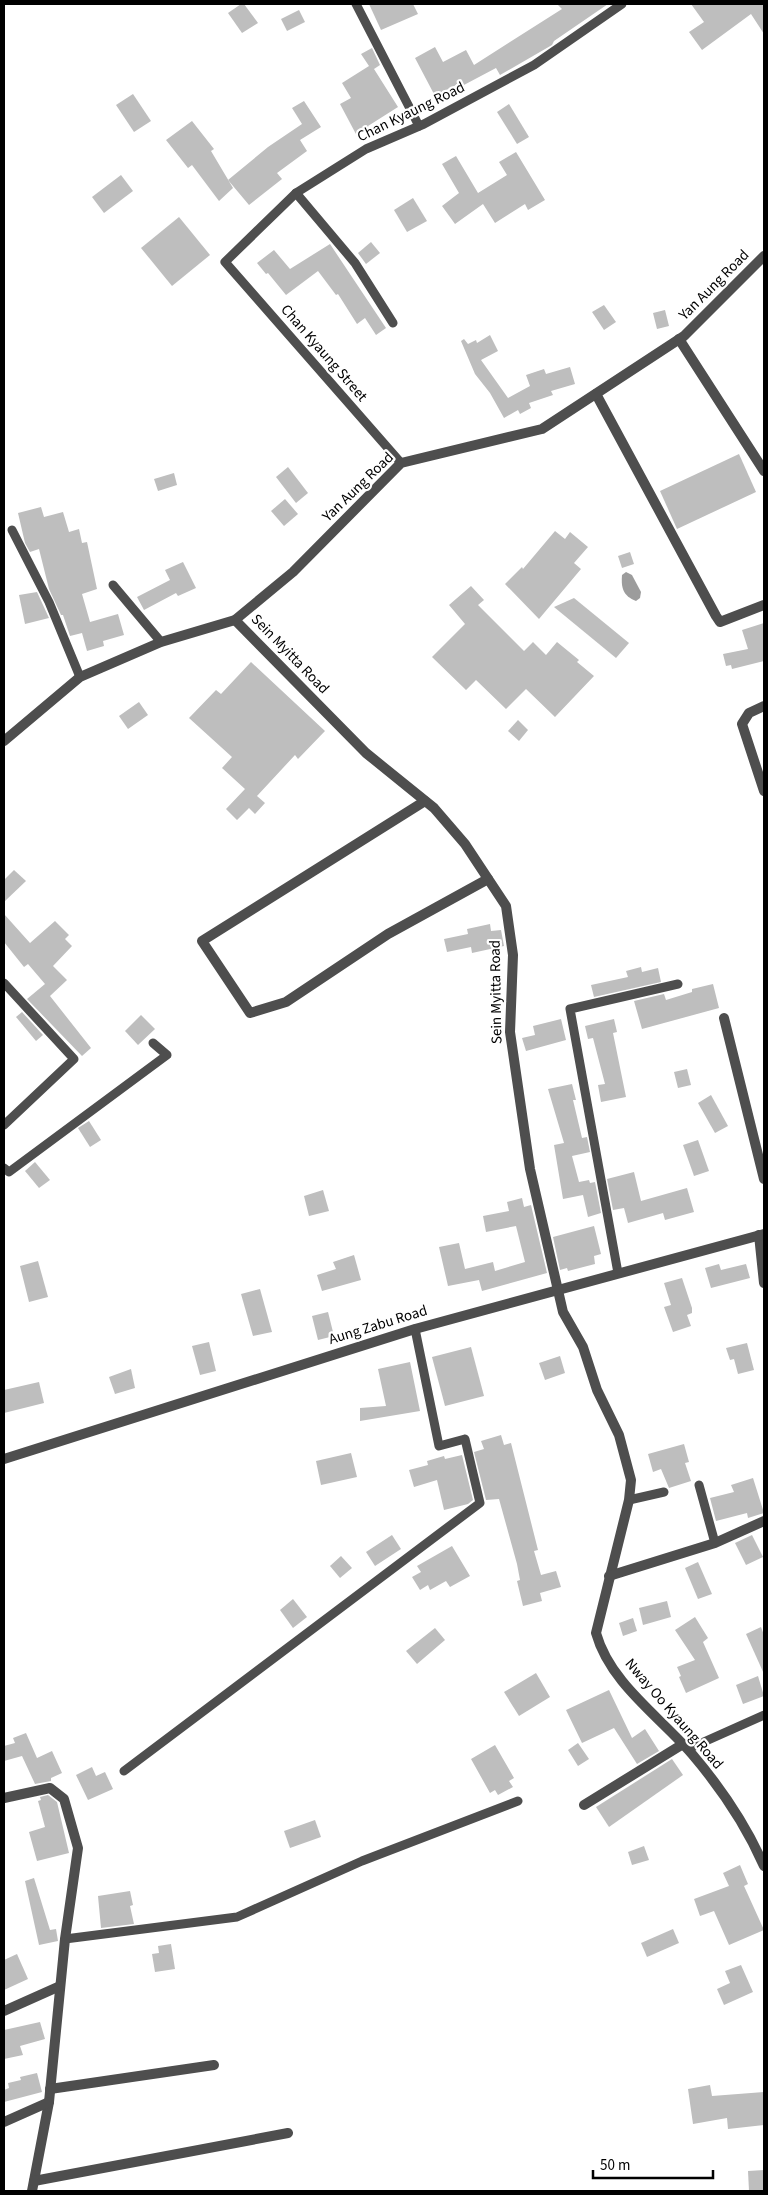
<svg xmlns="http://www.w3.org/2000/svg" width="768" height="2195" viewBox="0 0 768 2195" font-family="'Source Sans 3',sans-serif">
	<style>
		.water { fill: #9c9c9c }
		.building { fill: #bebebe }
		.lines { fill: none; stroke-linecap: round; stroke-linejoin: round }
		.lane { stroke: #4e4e4e; stroke-width: 9 }
		.street { stroke: #4e4e4e; stroke-width: 10 }
		.labels { text-anchor: middle; dominant-baseline: central; stroke-width: 4.5; stroke-linejoin: round; paint-order: stroke }
		.street-label { font-size: 15px; fill: #000; stroke: #fff }
	</style>
	<rect width="100%" height="100%" fill="#fff"/>
	<!-- water -->
	<path class="water" d="M626 572 632 575 641 592 640 598 636 601C623 596 621 588 622 575Z"/>
	<!-- building -->
	<g class="building">
		<polygon points="241,4 244,4 258,23 242,33 228,13"/>
		<polygon points="369,4 413,4 418,14 381,30"/>
		<polygon points="557,4 608,4 554,41 552,45 500,75 496,68 462,86 460,83 435,96 415,58 435,47 443,62 466,50 474,65 562,9"/>
		<polygon points="691,4 764,4 764,34 751,14 702,50 689,32 704,22"/>
		<polygon points="299,10 305,22 287,31 281,19"/>
		<polygon points="372,48 380,65 374,69 398,107 368,126 369,129 357,136 340,104 351,98 342,83 369,66 361,54"/>
		<polygon points="133,94 151,121 134,132 116,105"/>
		<polygon points="304,101 321,127 300,140 307,151 277,173 282,179 249,205 228,180 268,147 302,124 292,108"/>
		<polygon points="509,104 529,137 517,144 497,112"/>
		<polygon points="192,121 214,149 211,151 233,188 219,201 192,165 188,168 166,140"/>
		<polygon points="516,152 545,200 528,210 525,204 495,223 483,204 455,224 442,206 459,193 442,164 456,156 478,193 507,175 499,162"/>
		<polygon points="121,175 133,191 104,213 92,197"/>
		<polygon points="413,198 427,221 407,232 394,210"/>
		<polygon points="179,217 210,255 172,286 141,248"/>
		<polygon points="371,242 380,253 366,264 358,253"/>
		<polygon points="330,244 386,328 376,335 365,318 357,324 338,294 336,295 318,271 286,295 268,273 266,274 257,263 274,250 290,269"/>
		<polygon points="604,305 616,322 604,330 592,312"/>
		<polygon points="665,310 669,326 657,329 653,313"/>
		<polygon points="490,335 498,351 481,360 508,398 530,386 526,375 544,369 546,374 570,367 575,384 551,391 553,395 529,403 531,408 520,414 518,410 504,418 490,393 475,374 461,341 464,339 468,344 476,340 477,343"/>
		<polygon points="739,454 756,492 677,529 660,491"/>
		<polygon points="288,467 308,493 296,503 276,477"/>
		<polygon points="174,473 177,485 158,491 154,479"/>
		<polygon points="285,499 298,514 284,526 271,511"/>
		<polygon points="41,507 44,517 63,512 69,532 79,529 82,543 87,542 97,589 82,594 90,622 118,614 124,635 103,641 104,646 87,651 82,633 70,636 63,615 61,615 49,589 39,549 30,552 25,543 18,513"/>
		<polygon points="555,531 565,539 570,532 588,547 574,563 581,569 539,619 505,584 522,567 523,569"/>
		<polygon points="630,552 634,564 622,568 618,556"/>
		<polygon points="183,562 196,588 178,596 176,593 144,610 137,597 170,580 165,570"/>
		<polygon points="471,586 484,600 478,605 524,651 533,642 546,655 557,642 579,660 577,662 594,676 555,717 526,689 506,709 476,680 466,690 432,657 465,624 449,605"/>
		<polygon points="37,592 49,618 25,624 19,595"/>
		<polygon points="574,598 629,643 616,658 554,607"/>
		<polygon points="764,623 764,661 732,669 731,665 726,666 723,654 748,649 742,630"/>
		<polygon points="251,662 325,731 298,759 295,755 257,796 265,803 255,814 249,808 237,820 226,809 245,789 222,768 232,757 189,718 216,690 221,694"/>
		<polygon points="139,702 148,715 128,729 119,716"/>
		<polygon points="518,720 528,730 519,741 508,731"/>
		<polygon points="14,870 26,881 4,902 4,880"/>
		<polygon points="4,914 30,943 55,921 69,935 65,939 72,946 53,966 67,980 50,996 91,1048 82,1056 27,999 45,984 28,964 24,967 4,942"/>
		<polygon points="490,924 491,931 501,930 504,946 472,953 471,947 447,952 444,939 468,934 467,929"/>
		<polygon points="641,967 642,972 658,968 661,982 594,997 591,985 628,977 626,971"/>
		<polygon points="713,984 719,1008 642,1029 634,1001 664,994 666,1000 692,992 692,989"/>
		<polygon points="22,1012 43,1035 36,1041 16,1017"/>
		<polygon points="141,1015 155,1029 138,1045 125,1031"/>
		<polygon points="561,1019 566,1040 526,1051 522,1038 535,1035 533,1026"/>
		<polygon points="614,1019 617,1032 613,1033 626,1097 601,1102 598,1085 605,1084 593,1038 588,1039 585,1026"/>
		<polygon points="687,1069 691,1085 678,1088 674,1072"/>
		<polygon points="572,1084 576,1100 573,1100 582,1138 587,1137 590,1152 572,1156 579,1182 589,1180 590,1183 595,1182 601,1213 588,1217 583,1195 563,1199 554,1145 564,1143 548,1089"/>
		<polygon points="711,1095 728,1126 715,1133 698,1103"/>
		<polygon points="89,1121 101,1140 90,1147 78,1128"/>
		<polygon points="698,1140 709,1171 694,1176 683,1145"/>
		<polygon points="35,1162 50,1180 39,1188 25,1171"/>
		<polygon points="634,1172 641,1201 687,1188 694,1212 665,1220 663,1213 628,1223 624,1208 613,1210 607,1179"/>
		<polygon points="323,1190 329,1211 309,1216 304,1196"/>
		<polygon points="522,1198 524,1207 531,1205 547,1273 482,1291 479,1280 448,1286 439,1247 459,1243 465,1269 493,1262 495,1271 525,1262 516,1226 486,1232 483,1216 509,1211 507,1202"/>
		<polygon points="594,1226 601,1254 594,1256 595,1264 568,1271 567,1268 560,1270 553,1237"/>
		<polygon points="354,1255 361,1280 322,1291 317,1275 336,1269 333,1262"/>
		<polygon points="38,1261 48,1297 29,1302 20,1266"/>
		<polygon points="719,1264 721,1270 746,1264 750,1278 711,1288 705,1268"/>
		<polygon points="682,1278 692,1308 692,1313 687,1315 691,1326 673,1332 664,1307 671,1305 664,1283"/>
		<polygon points="260,1289 272,1332 253,1336 241,1294"/>
		<polygon points="328,1312 334,1336 318,1340 312,1316"/>
		<polygon points="209,1342 216,1371 200,1375 192,1346"/>
		<polygon points="747,1343 754,1370 738,1374 734,1359 730,1360 726,1348"/>
		<polygon points="471,1347 484,1396 445,1406 432,1357"/>
		<polygon points="560,1356 565,1373 545,1380 539,1363"/>
		<polygon points="410,1362 420,1411 360,1421 360,1408 386,1406 378,1369"/>
		<polygon points="131,1369 135,1388 115,1394 109,1377"/>
		<polygon points="39,1382 44,1403 4,1413 4,1390"/>
		<polygon points="501,1435 504,1445 511,1443 538,1550 534,1551 541,1575 556,1571 561,1587 540,1593 542,1601 523,1606 517,1581 520,1580 517,1564 499,1499 486,1500 474,1452 484,1449 481,1441"/>
		<polygon points="684,1444 689,1462 685,1463 691,1481 669,1488 661,1469 653,1472 648,1454"/>
		<polygon points="351,1453 357,1477 321,1485 316,1461"/>
		<polygon points="462,1455 473,1500 468,1504 444,1510 437,1480 414,1487 409,1470 428,1465 427,1461 444,1456 445,1459"/>
		<polygon points="753,1478 764,1513 748,1518 747,1513 716,1521 710,1498 734,1492 731,1485"/>
		<polygon points="392,1535 401,1549 375,1566 366,1552"/>
		<polygon points="752,1535 763,1557 746,1565 735,1543"/>
		<polygon points="452,1546 470,1576 450,1587 446,1581 430,1590 428,1585 420,1590 412,1577 421,1572 417,1566"/>
		<polygon points="341,1556 352,1568 340,1578 330,1566"/>
		<polygon points="698,1562 712,1594 698,1599 685,1568"/>
		<polygon points="293,1599 307,1617 293,1628 280,1610"/>
		<polygon points="667,1601 671,1617 643,1625 639,1608"/>
		<polygon points="695,1617 708,1638 703,1642 719,1678 686,1693 679,1677 681,1676 677,1667 695,1660 675,1630"/>
		<polygon points="633,1618 637,1631 623,1636 619,1623"/>
		<polygon points="761,1627 764,1635 764,1674 746,1634"/>
		<polygon points="435,1628 445,1640 417,1664 406,1651"/>
		<polygon points="536,1673 550,1697 519,1716 504,1692"/>
		<polygon points="758,1676 764,1696 743,1704 736,1685"/>
		<polygon points="609,1690 632,1738 645,1729 659,1751 637,1764 614,1728 582,1743 566,1710"/>
		<polygon points="26,1733 37,1758 52,1751 62,1773 51,1778 51,1781 35,1784 22,1756 4,1761 4,1746 15,1743 13,1738"/>
		<polygon points="578,1743 589,1759 578,1766 568,1750"/>
		<polygon points="495,1745 514,1778 509,1781 513,1787 498,1795 495,1790 490,1793 471,1759"/>
		<polygon points="672,1759 683,1775 609,1827 596,1807"/>
		<polygon points="92,1767 96,1776 105,1772 113,1789 88,1800 76,1775"/>
		<polygon points="48,1795 57,1802 69,1853 37,1861 29,1832 45,1827 38,1801 41,1800 40,1797"/>
		<polygon points="315,1820 321,1837 290,1848 284,1831"/>
		<polygon points="644,1846 649,1860 632,1865 628,1852"/>
		<polygon points="740,1865 748,1884 744,1886 764,1930 729,1945 714,1911 700,1916 694,1899 729,1886 723,1873"/>
		<polygon points="34,1878 50,1930 56,1929 58,1941 39,1945 25,1881"/>
		<polygon points="130,1891 133,1905 130,1906 134,1924 101,1928 98,1896"/>
		<polygon points="673,1929 679,1943 647,1957 641,1943"/>
		<polygon points="171,1944 175,1969 155,1972 152,1954 159,1953 158,1946"/>
		<polygon points="17,1954 28,1979 4,1990 4,1960"/>
		<polygon points="741,1965 753,1992 724,2005 717,1989 730,1983 725,1971"/>
		<polygon points="40,2022 45,2039 20,2046 23,2055 4,2059 4,2030"/>
		<polygon points="37,2073 42,2092 4,2102 4,2090 9,2088 8,2083 21,2080 20,2077"/>
		<polygon points="710,2085 712,2096 764,2092 764,2125 728,2129 727,2118 693,2124 688,2089"/>
		<polygon points="764,2170 764,2191 749,2191 748,2171"/>
	</g>
	<g class="lines">
		<!-- lane -->
		<g class="lane">
			<polyline points="356,4 419,126"/>
			<polyline points="296,193 355,263 393,323"/>
			<polyline points="401,463 225,262 296,193 366,149 424,124 534,65 622,4"/>
			<polyline points="12,530 49,602 80,677"/>
			<polyline points="113,585 161,642"/>
			<polyline points="4,983 74,1059 4,1125"/>
			<polyline points="4,1168 9,1172 167,1055 153,1043"/>
			<polyline points="618,1273 570,1009 678,984"/>
			<polyline points="699,1485 715,1543"/>
			<polyline points="629,1500 664,1492"/>
			<polyline points="688,1749 764,1715"/>
			<polyline points="124,1771 480,1503 465,1439 439,1446 415,1329"/>
			<polyline points="65,1939 237,1917 362,1861 518,1801"/>
		</g>
		<!-- street -->
		<g class="street">
			<polyline points="679,339 764,471"/>
			<polyline points="596,394 716,616 720,622 764,605"/>
			<path d="M235 620 366 753 434 808 465 844 506 906 513 955 510 1032 530 1169 563 1312 583 1347 597 1390 619 1435 631 1480 629 1500 596 1633C610 1683 659 1716 692 1754 721 1788 746 1825 764 1866"/>
			<polyline points="764,706 749,713 742,724 764,791"/>
			<polyline points="4,741 80,677 161,642 235,620 293,572 401,463 542,429 684,336 764,256"/>
			<polyline points="425,801 202,941 250,1013 286,1002 388,934 488,879"/>
			<polyline points="724,1018 764,1179"/>
			<polyline points="759,1235 764,1283"/>
			<polyline points="4,1459 415,1329 764,1234"/>
			<polyline points="609,1576 715,1543 764,1521"/>
			<polyline points="4,1798 50,1788 64,1799 78,1848 65,1939 49,2102 32,2191"/>
			<polyline points="584,1805 683,1744"/>
			<polyline points="4,2011 60,1986"/>
			<polyline points="50,2089 214,2065"/>
			<polyline points="4,2122 49,2102"/>
			<polyline points="34,2181 288,2133"/>
		</g>
	</g>
	<g class="labels">
		<!-- street labels -->
		<g class="street-label">
			<text transform="translate(411 112) rotate(-26)">Chan Kyaung Road</text>
			<text transform="translate(714 285) rotate(-45)">Yan Aung Road</text>
			<text transform="translate(324 353) rotate(49)">Chan Kyaung Street</text>
			<text transform="translate(358 487) rotate(-44)">Yan Aung Road</text>
			<text transform="translate(290 654) rotate(46)">Sein Myitta Road</text>
			<text transform="translate(496 992) rotate(-91)">Sein Myitta Road</text>
			<text transform="translate(378 1325) rotate(-17)">Aung Zabu Road</text>
			<text transform="translate(674 1714) rotate(49)">Nway Oo Kyaung Road</text>
		</g>
	</g>
	<!-- border -->
	<rect width="768" height="2195" fill="none" stroke="#000000" stroke-width="10"/>
	<!-- scale -->
	<path d="M593 2170v8h120v-8" fill="none" stroke="#000000" stroke-width="2.5"/>
	<text x="600" y="2170" font-size="15" fill="#000000" stroke="#ffffff" stroke-width="4" paint-order="stroke">50 m</text>
</svg>
